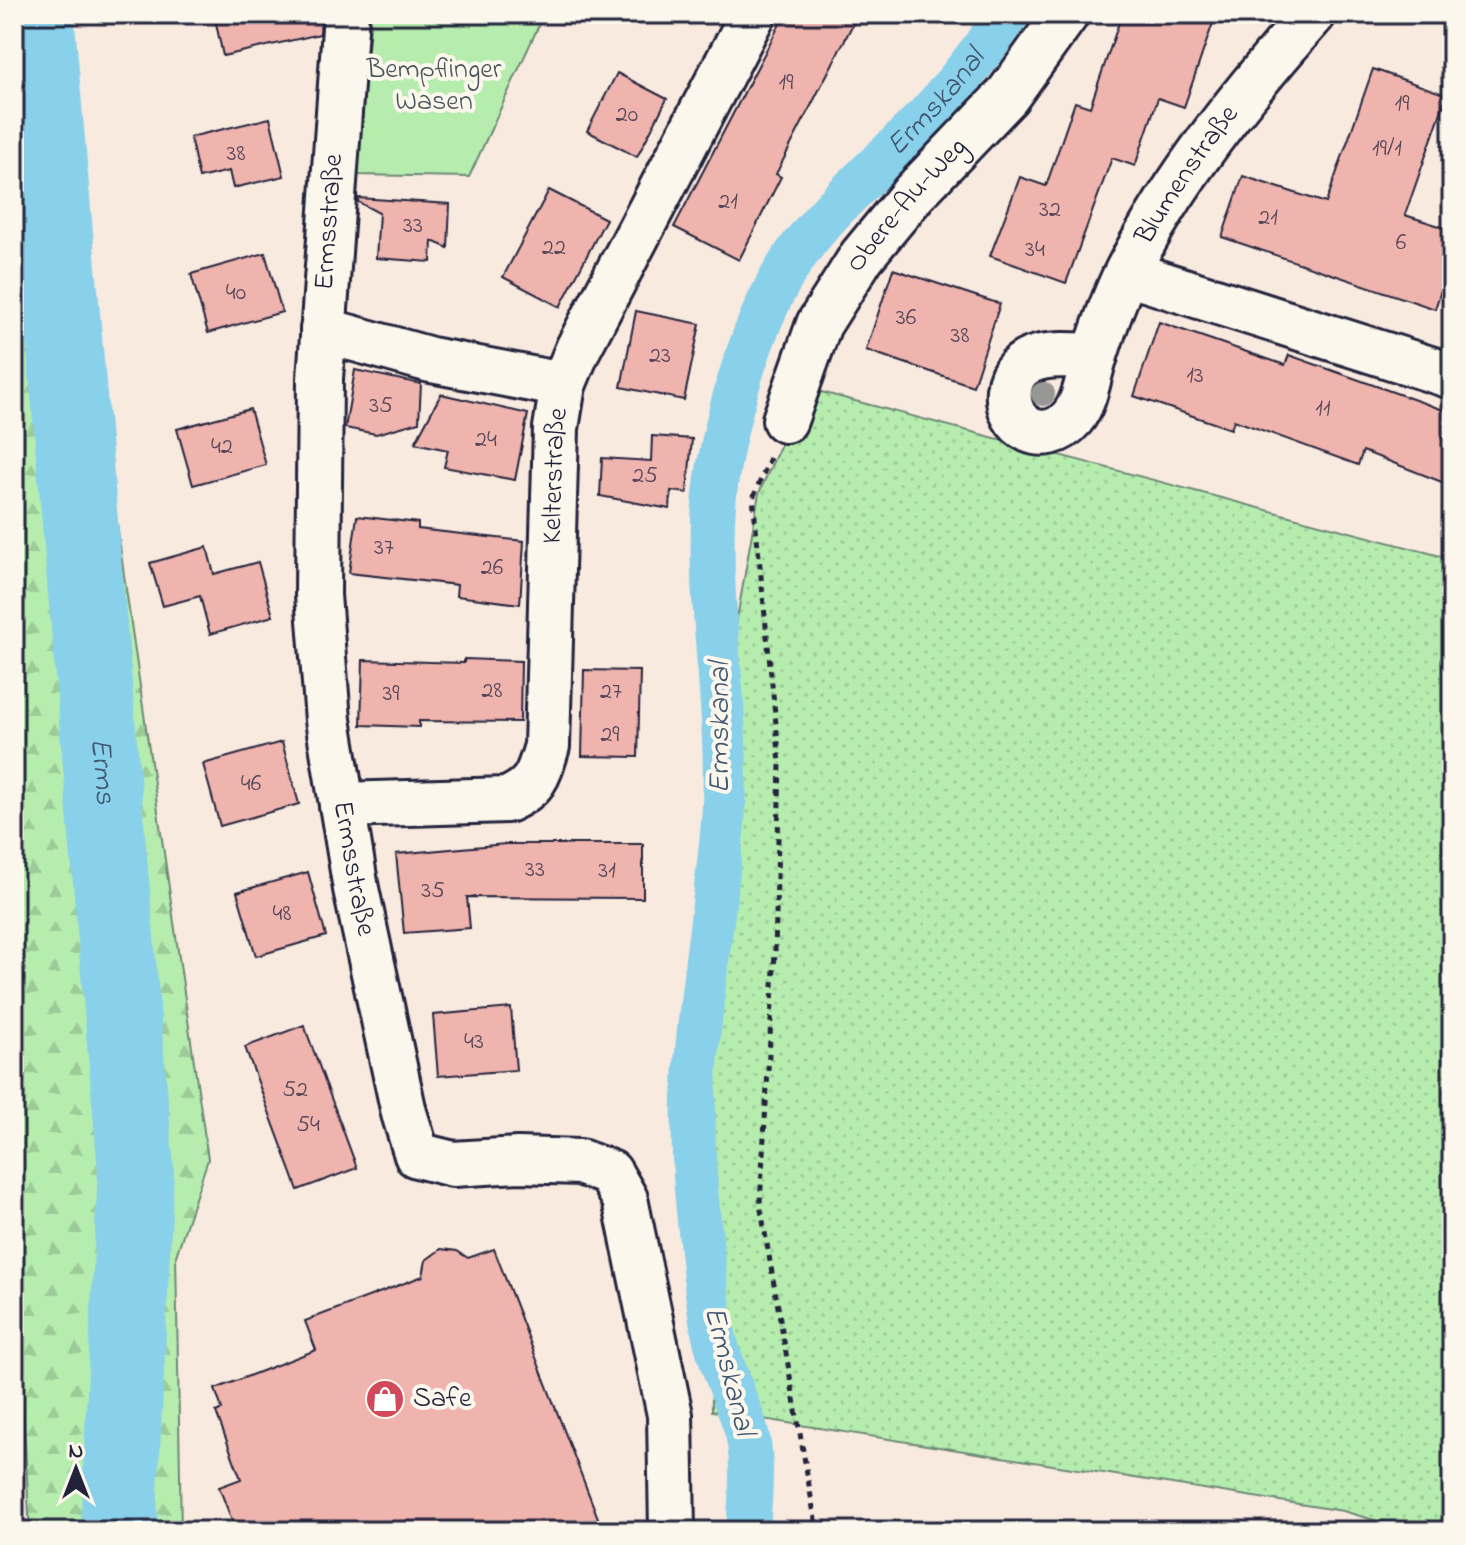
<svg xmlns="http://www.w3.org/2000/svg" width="1466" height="1545" viewBox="0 0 1466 1545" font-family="'Indie Flower',sans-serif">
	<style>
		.grass { fill: url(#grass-dots); stroke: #6c8875; stroke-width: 2 }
		.forest { fill: url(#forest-firs); stroke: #6c8875; stroke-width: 2 }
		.park { fill: #b6edaf; stroke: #6c8875; stroke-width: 2 }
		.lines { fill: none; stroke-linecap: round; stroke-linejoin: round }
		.canal { stroke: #89d0ea; stroke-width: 44 }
		.river { stroke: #89d0ea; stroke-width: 76 }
		.building { fill: #efb4ae; stroke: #22223b; stroke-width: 2 }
		.minor-casing { stroke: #22223b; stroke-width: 50 }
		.path { stroke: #22223b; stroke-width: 5; stroke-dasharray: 6 6; stroke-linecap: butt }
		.minor { stroke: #fbf7ec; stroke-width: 44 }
		.tree { fill: #979895 }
		.labels { text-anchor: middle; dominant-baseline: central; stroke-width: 8; stroke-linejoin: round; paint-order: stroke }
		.number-label { font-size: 24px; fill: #554658 }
		.park-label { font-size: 28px; fill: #475558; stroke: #fbf7ec }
		.street-label { font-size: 28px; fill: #22223b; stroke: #fbf7ec }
		.poi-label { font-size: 28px; fill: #22223b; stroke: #fbf7ec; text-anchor: start }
		.water-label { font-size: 30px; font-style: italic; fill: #415670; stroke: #fbf7ec }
	</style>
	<defs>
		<pattern id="grass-dots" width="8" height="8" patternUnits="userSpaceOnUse" patternTransform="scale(2)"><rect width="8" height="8" fill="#b6edaf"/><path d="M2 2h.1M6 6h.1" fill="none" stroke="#9ccb97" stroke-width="1.8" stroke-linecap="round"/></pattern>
		<pattern id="forest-firs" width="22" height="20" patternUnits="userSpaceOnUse" patternTransform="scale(2)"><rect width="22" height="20" fill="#b6edaf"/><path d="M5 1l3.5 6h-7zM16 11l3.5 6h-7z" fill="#9ccb97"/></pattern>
	</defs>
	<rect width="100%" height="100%" fill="#f9eae0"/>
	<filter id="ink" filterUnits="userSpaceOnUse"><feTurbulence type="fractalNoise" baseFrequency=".0125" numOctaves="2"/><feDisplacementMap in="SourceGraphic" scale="16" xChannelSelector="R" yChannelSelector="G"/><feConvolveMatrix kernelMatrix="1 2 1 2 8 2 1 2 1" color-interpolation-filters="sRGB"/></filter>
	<g filter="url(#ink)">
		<!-- grass -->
		<polygon class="grass" points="806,388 1452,559 1452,1531 1411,1531 1343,1511 712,1411 709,1129 716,739 759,493"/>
		<!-- forest -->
		<polygon class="forest" points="14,14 49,14 123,568 208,1159 176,1256 181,1531 30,1531 14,1254"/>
		<!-- park -->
		<polygon class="park" points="371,14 544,14 469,177 357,175"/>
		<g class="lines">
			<!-- canal -->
			<path class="canal" id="s1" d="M748 1531C750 1498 755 1457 745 1426 734 1392 718 1360 712 1325 704 1280 700 1233 696 1188 685 1066 713 943 723 822 731 721 709 622 713 521 716 446 748 329 789 265 823 212 873 172 916 128 951 93 980 54 1008 14"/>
			<!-- river -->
			<path class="river" id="s2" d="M36 14 136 1170 119 1512 121 1531"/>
		</g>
		<!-- building -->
		<g class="building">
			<polygon points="214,14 321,14 320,34 223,56"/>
			<polygon points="785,14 858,14 776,174 781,177 739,260 674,227"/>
			<polygon points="1122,14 1216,14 1184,107 1158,98 1135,166 1112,158 1066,283 990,256 1020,177 1046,186 1075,102 1090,107"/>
			<polygon points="1373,69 1447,95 1405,215 1452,230 1452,256 1435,309 1222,237 1243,176 1326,203"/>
			<polygon points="617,73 667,99 637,157 587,131"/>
			<polygon points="270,118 284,176 233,188 229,171 199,178 190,137"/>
			<polygon points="549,190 606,219 560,307 503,277"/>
			<polygon points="358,198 450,204 448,248 432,241 431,262 376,258 379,213 358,202"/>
			<polygon points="265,253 282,312 208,333 191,274"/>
			<polygon points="893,269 1000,304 973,386 866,350"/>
			<polygon points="636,311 700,324 684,400 621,387"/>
			<polygon points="1159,322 1285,365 1289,355 1452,413 1452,486 1363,451 1358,465 1234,420 1231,429 1134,396"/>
			<polygon points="355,370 421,384 419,422 376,434 345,428"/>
			<polygon points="441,394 528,414 515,480 444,467 448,450 415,443"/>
			<polygon points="250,409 266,465 193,485 177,429"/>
			<polygon points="652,436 692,439 687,493 671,491 670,509 600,496 602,458 651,461"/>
			<polygon points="357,516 418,523 418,529 524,541 520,604 456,596 457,585 349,573"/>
			<polygon points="207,547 214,574 258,562 273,616 210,634 200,596 163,606 150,563"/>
			<polygon points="464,659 521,661 520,722 419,721 419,727 361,725 363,660 464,663"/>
			<polygon points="584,670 640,671 638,757 582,756"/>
			<polygon points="282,742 299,804 220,826 203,764"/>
			<polygon points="506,844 643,844 643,898 467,897 470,928 404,933 396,854"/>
			<polygon points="308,872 326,936 256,956 237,892"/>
			<polygon points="511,1008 516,1070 438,1076 433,1015"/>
			<polygon points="304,1025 357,1168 298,1190 245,1047"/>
			<polygon points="441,1249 457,1251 468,1258 494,1249 603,1531 236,1531 219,1487 241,1479 216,1412 222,1409 215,1389 316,1350 305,1321 423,1276 426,1260"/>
		</g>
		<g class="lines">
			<!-- minor casing -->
			<g class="minor-casing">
				<g id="minor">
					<path id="s3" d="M346 14 320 379 318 595 328 720 356 889 404 1113 417 1155 453 1164 518 1160 580 1162 610 1173 625 1199 670 1415 672 1531"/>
					<polyline points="1127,273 1452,376"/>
					<polyline points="323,330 431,360 563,385"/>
					<path id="s4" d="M1095 356C1064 355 1014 348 1009 390 1005 429 1046 448 1072 418 1086 402 1088 375 1095 355 1104 327 1114 297 1128 270 1176 176 1243 93 1313 14"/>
					<path id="s5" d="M785 420 819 324 862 256 914 193 1007 96 1066 14"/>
					<path id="s6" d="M342 805 507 800C536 787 538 776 547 746L556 428 563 385 578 349 753 14"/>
				</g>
			</g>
			<!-- path -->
			<polyline class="path" points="770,458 753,498 780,763 775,953 760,1204 817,1531"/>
			<!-- minor -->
			<use href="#minor" class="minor"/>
		</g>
		<!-- trees -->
		<circle class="tree" cx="1043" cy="394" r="12"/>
	</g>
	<!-- icons -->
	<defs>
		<g id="shop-disc" transform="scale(2)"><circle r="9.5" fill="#d1495b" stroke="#fbf7ec"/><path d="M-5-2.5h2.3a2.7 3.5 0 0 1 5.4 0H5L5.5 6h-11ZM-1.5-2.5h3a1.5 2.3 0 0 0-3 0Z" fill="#fff"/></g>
	</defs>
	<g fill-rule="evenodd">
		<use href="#shop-disc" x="385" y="1399"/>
	</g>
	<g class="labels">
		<!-- number labels -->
		<g class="number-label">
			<text x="786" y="83">19</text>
			<text x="1402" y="104">19</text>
			<text x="627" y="115">20</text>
			<text x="1387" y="149">19/1</text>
			<text x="236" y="154">38</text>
			<text x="728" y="202">21</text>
			<text x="1050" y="210">32</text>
			<text x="1268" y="218">21</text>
			<text x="413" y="226">33</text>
			<text x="1401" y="243">6</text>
			<text x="554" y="248">22</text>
			<text x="1035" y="250">34</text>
			<text x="236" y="293">40</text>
			<text x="906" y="318">36</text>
			<text x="960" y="336">38</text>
			<text x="660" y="356">23</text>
			<text x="1195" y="376">13</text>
			<text x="381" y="406">35</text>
			<text x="1323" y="409">11</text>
			<text x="486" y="440">24</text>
			<text x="222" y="447">42</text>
			<text x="645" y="476">25</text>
			<text x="384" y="548">37</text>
			<text x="492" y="568">26</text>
			<text x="492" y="691">28</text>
			<text x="611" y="692">27</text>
			<text x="391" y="694">39</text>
			<text x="610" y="735">29</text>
			<text x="251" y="784">46</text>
			<text x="535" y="870">33</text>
			<text x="607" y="871">31</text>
			<text x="433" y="891">35</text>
			<text x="282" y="914">48</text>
			<text x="474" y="1042">43</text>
			<text x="295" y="1090">52</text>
			<text x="308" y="1125">54</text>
		</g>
		<!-- park labels -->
		<g class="park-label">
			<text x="434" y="70">Bempflinger<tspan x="434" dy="32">Wasen</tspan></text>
		</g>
		<!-- street labels -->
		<g class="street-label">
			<text stroke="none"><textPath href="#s4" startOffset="470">Blumenstraße</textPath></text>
			<text stroke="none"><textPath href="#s5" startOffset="250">Obere-Au-Weg</textPath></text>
			<text transform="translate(330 222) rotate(-86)">Ermsstraße</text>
			<text stroke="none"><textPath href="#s6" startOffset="506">Kelterstraße</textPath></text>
			<text stroke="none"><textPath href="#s3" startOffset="858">Ermsstraße</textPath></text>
		</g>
		<!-- poi labels -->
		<g class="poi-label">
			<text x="413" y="1399">Safe</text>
		</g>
		<!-- water labels -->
		<g class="water-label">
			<text stroke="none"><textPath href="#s1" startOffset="1508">Ermskanal</textPath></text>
			<text transform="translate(721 728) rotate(-90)">Ermskanal</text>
			<text stroke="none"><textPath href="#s2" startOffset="760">Erms</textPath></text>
			<text transform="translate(728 1371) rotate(76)">Ermskanal</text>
		</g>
	</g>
	<!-- margin -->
	<rect width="1466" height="1545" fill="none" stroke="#fbf7ec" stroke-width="48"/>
	<rect x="24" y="24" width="1418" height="1497" fill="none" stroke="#22223b" stroke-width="3" filter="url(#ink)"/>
	<!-- north arrow -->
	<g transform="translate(76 1469)" stroke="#fbf7ec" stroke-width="6" paint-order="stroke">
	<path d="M0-6L14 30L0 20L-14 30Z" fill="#22223b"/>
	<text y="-12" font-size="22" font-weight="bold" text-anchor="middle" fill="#22223b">N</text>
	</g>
</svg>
